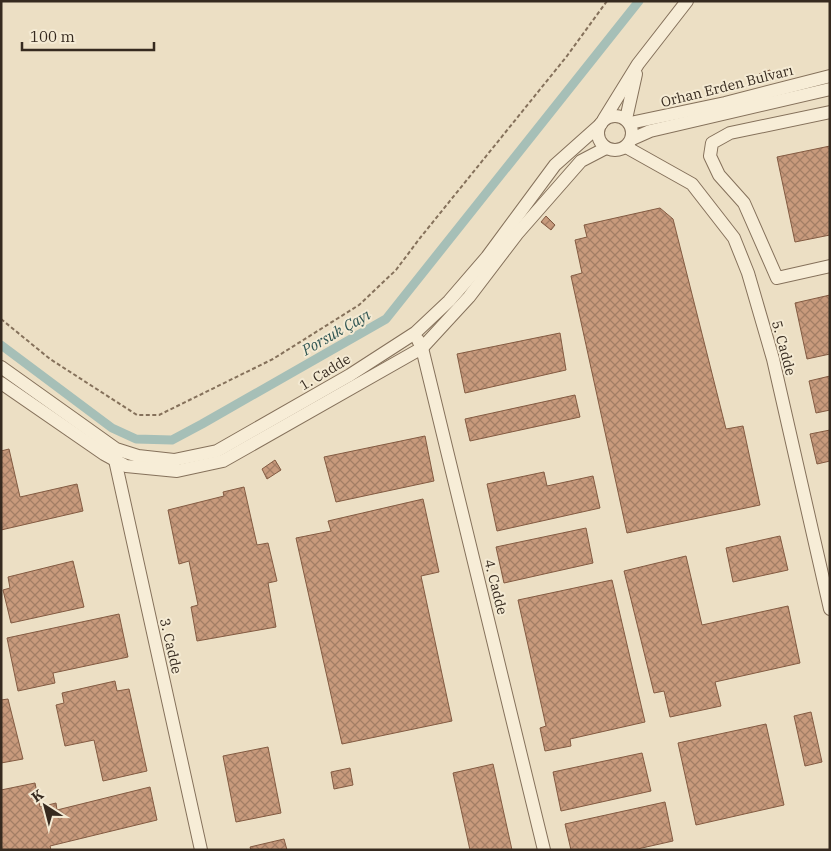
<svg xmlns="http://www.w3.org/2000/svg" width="831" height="851" viewBox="0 0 831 851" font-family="'IBM Plex Serif',serif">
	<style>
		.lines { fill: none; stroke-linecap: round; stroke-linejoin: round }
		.canal { stroke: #a6bfb7; stroke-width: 9 }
		.building { fill: url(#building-cross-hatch); stroke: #835b42 }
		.minor-casing { stroke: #85715b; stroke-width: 14 }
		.path { stroke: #85715b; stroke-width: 2; stroke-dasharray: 4 2.5; stroke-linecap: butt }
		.minor { stroke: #f7edd7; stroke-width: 12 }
		.labels { text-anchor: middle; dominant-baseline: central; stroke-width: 4; stroke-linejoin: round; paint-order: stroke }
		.street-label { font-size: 14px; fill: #362a1f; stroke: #f4ead3 }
		.water-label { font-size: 15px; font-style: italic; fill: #2f5552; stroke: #f4ead3 }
	</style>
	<defs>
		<pattern id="building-cross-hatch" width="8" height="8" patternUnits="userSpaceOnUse" patternTransform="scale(1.25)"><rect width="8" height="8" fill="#c89a7c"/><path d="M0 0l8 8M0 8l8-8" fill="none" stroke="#a37e65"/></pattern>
	</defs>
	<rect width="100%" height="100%" fill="#ecdfc4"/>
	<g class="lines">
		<!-- canal -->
		<polyline class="canal" points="1,345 112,428 136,439 172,440 202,424 386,319 639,1"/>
	</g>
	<!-- building -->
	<g class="building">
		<polygon points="770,70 772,80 761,83 759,74"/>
		<polygon points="830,146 830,235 795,242 777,157"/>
		<polygon points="660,208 673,219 726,429 743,426 760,505 627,533 571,276 582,273 575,240 587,237 584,225"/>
		<polygon points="546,216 555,225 551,230 541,222"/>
		<polygon points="830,295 830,354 807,359 795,303"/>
		<polygon points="560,333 566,370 465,393 457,354"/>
		<polygon points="830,376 830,410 816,413 809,381"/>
		<polygon points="575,395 580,417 470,441 465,419"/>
		<polygon points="830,430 830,461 817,464 810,434"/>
		<polygon points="425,436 434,481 336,502 324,457"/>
		<polygon points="9,449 20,497 77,484 83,511 1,530 1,451"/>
		<polygon points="275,460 281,470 267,479 262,469"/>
		<polygon points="544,472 547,486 593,476 600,508 497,531 487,484"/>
		<polygon points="244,487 257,545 268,543 277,581 268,583 276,627 197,641 191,607 198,605 189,561 179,564 168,510 224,496 223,492"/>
		<polygon points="423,499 439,572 421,576 452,721 342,744 296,538 331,531 328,521"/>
		<polygon points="586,528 593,563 504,583 496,547"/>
		<polygon points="780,536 788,570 733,582 726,548"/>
		<polygon points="686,556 702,625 788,606 800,663 715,682 721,706 670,717 664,691 654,693 624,571"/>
		<polygon points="73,561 84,607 11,623 3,590 10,588 8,577"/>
		<polygon points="612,580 645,722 570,739 571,746 545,751 540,728 546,726 518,600"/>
		<polygon points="119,614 128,657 53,673 55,683 18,691 7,638"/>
		<polygon points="115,681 117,691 129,689 147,771 103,781 94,740 65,746 56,705 64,703 62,693"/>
		<polygon points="8,699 23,759 1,763 1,700"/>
		<polygon points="811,712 822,762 805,766 794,716"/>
		<polygon points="766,724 784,805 696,825 678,743"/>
		<polygon points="268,747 281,813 236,822 223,756"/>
		<polygon points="642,753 651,791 561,811 553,772"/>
		<polygon points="493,764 512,850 470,850 453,773"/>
		<polygon points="350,768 353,785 334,789 331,772"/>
		<polygon points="35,783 40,807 56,803 57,810 150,787 157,820 50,846 51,850 1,850 1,790"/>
		<polygon points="665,802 673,841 633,850 571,850 565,824"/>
		<polygon points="284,839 287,850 251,850 250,847"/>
	</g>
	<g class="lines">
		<!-- minor casing -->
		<g class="minor-casing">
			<g id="minor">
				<polyline points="830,112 730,133 712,143 710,156 719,175 744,203 777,278 830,266"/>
				<circle cx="615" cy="133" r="17"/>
				<polyline points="604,119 638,64 687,1"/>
				<polyline points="626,119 636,74"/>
				<polyline points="630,123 725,103 830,76"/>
				<polyline points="632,139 650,131 830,89"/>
				<polyline points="626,147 692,184 734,238 748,273 773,359 830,609"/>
				<polyline points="418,340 422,348 544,850"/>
				<polyline points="1,367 116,449 138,456 174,460 217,451 350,375 415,333 449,301 487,257 555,165 601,124"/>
				<polyline points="1,383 104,454 126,466 177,471 223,461 422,348 469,297 517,234 581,161 606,148"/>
				<polyline points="115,454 115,460 201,850"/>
			</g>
		</g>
		<!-- path -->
		<polyline class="path" points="1,319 50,359 137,415 159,415 273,359 359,305 396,270 420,238 567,56 607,1"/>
		<!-- minor -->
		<use href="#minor" class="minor"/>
	</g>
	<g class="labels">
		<!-- street labels -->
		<g class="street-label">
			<text transform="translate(727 86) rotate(-14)">Orhan Erden Bulvarı</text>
			<text transform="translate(784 348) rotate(75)">5. Cadde</text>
			<text transform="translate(325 372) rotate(-31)">1. Cadde</text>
			<text transform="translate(496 587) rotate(76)">4. Cadde</text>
			<text transform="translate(171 646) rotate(77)">3. Cadde</text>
		</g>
		<!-- water labels -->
		<g class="water-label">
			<text transform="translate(336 332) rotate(-30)">Porsuk Çayı</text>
		</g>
	</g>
	<!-- border -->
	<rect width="831" height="851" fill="none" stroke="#362a1f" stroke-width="5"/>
	<!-- north arrow -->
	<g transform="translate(45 806) rotate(324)" stroke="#f4ead3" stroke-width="4" paint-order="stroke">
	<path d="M0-4L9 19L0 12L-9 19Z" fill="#362a1f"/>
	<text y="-8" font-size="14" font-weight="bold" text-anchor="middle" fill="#362a1f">K</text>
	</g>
	<!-- scale -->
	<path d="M22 42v8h132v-8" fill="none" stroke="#362a1f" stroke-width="2.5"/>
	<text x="30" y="42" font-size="15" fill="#362a1f" stroke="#f4ead3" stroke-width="4" paint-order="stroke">100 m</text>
</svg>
